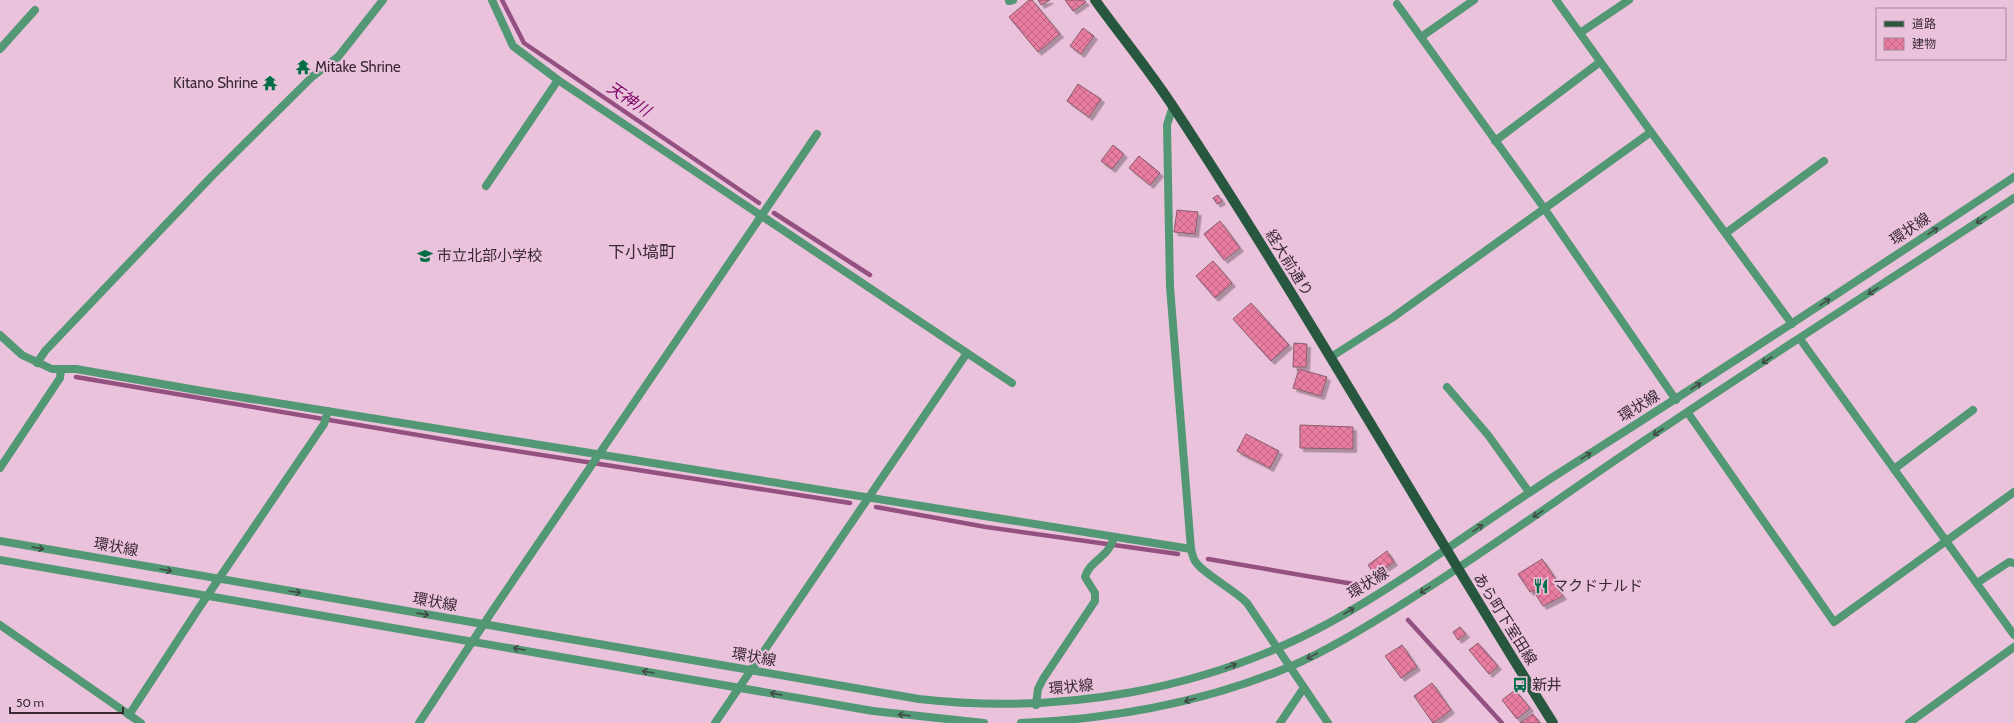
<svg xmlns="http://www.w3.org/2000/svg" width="2014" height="723" viewBox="0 0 2014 723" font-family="Cabin,'Noto Sans JP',sans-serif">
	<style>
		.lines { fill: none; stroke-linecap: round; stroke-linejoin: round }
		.stream { stroke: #945080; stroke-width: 4.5 }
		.building { fill: url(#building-cross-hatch); stroke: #865d6a; filter: url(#shadow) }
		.minor { stroke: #539874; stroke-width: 8 }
		.tertiary { stroke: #539874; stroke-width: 8 }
		.primary { stroke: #27573f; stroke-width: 10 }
		.oneway { stroke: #414b47 }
		.labels { text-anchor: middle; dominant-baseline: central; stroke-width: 4; stroke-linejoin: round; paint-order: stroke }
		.poi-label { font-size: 15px; fill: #392a34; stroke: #ebc2dc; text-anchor: start }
		.street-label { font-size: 15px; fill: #392a34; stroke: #ebc2dc }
		.water-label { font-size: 16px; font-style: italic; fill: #7c0764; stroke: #ebc2dc }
		.quarter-label { font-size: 17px; fill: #392a34; stroke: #ebc2dc }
	</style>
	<defs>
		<pattern id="building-cross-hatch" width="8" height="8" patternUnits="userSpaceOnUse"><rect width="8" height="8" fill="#e97ca1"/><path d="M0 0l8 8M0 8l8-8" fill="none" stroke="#be6684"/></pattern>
		<filter id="shadow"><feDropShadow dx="3.5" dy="3.5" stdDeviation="0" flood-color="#0004"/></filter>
	</defs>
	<rect width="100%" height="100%" fill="#ebc2dc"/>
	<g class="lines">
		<!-- stream -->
		<g class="stream">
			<polyline points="502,0 524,43 759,203"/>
			<polyline points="774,213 870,275"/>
			<polyline points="76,377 471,444 850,503"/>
			<polyline points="876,507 986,527 1178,554"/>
			<polyline points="1208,559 1359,585"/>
			<polyline points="1408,620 1502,723"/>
		</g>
	</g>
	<!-- building -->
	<g class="building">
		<polygon points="1029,0 1032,0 1060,34 1038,52 1009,17"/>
		<polygon points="1038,0 1050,0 1041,5"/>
		<polygon points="1065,0 1084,0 1086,2 1073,11"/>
		<polygon points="1083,28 1094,36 1081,54 1070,46"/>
		<polygon points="1078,84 1101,99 1089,117 1067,101"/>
		<polygon points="1113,145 1124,154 1112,169 1101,161"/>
		<polygon points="1139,156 1160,173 1150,185 1129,168"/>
		<polygon points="1218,195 1222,201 1217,204 1213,198"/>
		<polygon points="1177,210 1198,212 1195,234 1174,232"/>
		<polygon points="1220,221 1240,248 1224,260 1204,234"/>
		<polygon points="1213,261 1232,283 1215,298 1196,276"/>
		<polygon points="1251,303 1289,345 1271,361 1233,319"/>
		<polygon points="1294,343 1307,344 1306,367 1293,367"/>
		<polygon points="1299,369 1327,377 1321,396 1293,388"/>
		<polygon points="1300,425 1353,427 1353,449 1300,448"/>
		<polygon points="1246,434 1279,451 1270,468 1237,451"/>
		<polygon points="1387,551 1394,562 1375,575 1368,565"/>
		<polygon points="1542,559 1557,581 1554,583 1563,596 1543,606 1533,590 1530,592 1518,574"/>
		<polygon points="1460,627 1466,634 1458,640 1453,632"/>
		<polygon points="1478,643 1498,666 1489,674 1469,650"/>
		<polygon points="1402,645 1417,667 1401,678 1385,656"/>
		<polygon points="1432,683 1451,710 1433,723 1414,696"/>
		<polygon points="1515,690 1530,708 1517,719 1502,700"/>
		<polygon points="1533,714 1540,723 1520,723"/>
	</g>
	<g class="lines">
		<!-- minor -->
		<g class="minor">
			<polyline points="1556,0 1651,132 1792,324"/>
			<polyline points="1009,1 1013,0"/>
			<polyline points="1397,4 1544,208 1676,400"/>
			<polyline points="1580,33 1629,0"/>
			<polyline points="1421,37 1474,0"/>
			<polyline points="0,49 35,10"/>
			<path d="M1173 106 1167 125 1170 287 1191 549C1192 553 1193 558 1195 561 1202 573 1235 590 1247 603L1328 723"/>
			<polyline points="1495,141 1600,62"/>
			<polyline points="486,186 558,80 1012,383"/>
			<polyline points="1726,233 1824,161"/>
			<polyline points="0,335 22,355 52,369 76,369 202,391 1191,549"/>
			<polyline points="1800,339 2014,635"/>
			<polyline points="1331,357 1392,318 1651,132"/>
			<polyline points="37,363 45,351 212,176 313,76 338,57 383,0"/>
			<polyline points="1447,387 1488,435 1529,492"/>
			<polyline points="1688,413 1834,622 2014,492"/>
			<polyline points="0,468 60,378 61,370"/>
			<polyline points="1894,469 1973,410"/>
			<polyline points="1977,583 2009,562 2014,563"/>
			<polyline points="0,625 141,723"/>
			<path d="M1036 705 1038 689 1043 679 1095 601V593L1085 577C1089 561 1108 558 1114 538"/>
			<polyline points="129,715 199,608 324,424 328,411"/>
			<polyline points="419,723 493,610 817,134"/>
			<polyline points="715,723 967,353"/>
			<polyline points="1280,723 1303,689"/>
			<polyline points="1909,723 2014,647"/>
		</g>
		<!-- tertiary -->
		<g class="tertiary">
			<polyline points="492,0 513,46 558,80"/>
			<path d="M0 541 919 699C1060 715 1204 691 1329 623 1411 578 1485 520 1564 470 1716 374 1865 276 2014 177"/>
			<polyline points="0,560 873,711 984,723"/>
			<path d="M1021 723C1114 719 1203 703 1289 667 1329 650 1367 626 1404 603 1480 556 1552 503 1626 453 1754 366 1885 283 2014 198"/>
		</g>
		<!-- primary -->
		<path class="primary" d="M1095 0C1121 36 1150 71 1174 108 1306 309 1425 519 1553 723"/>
	</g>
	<!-- one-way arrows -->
	<defs><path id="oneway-shaft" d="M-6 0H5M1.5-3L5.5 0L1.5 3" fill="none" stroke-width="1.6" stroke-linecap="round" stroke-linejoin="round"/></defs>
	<g class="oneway">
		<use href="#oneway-shaft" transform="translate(1981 220) rotate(147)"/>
		<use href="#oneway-shaft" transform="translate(1933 231) rotate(-34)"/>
		<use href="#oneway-shaft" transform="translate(1873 291) rotate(147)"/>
		<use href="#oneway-shaft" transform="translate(1825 302) rotate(-34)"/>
		<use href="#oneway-shaft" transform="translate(1767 360) rotate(147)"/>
		<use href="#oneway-shaft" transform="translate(1696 386) rotate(-33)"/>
		<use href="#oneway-shaft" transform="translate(1658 432) rotate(147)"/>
		<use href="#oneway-shaft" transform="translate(1586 456) rotate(-32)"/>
		<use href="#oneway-shaft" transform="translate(1538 514) rotate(146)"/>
		<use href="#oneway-shaft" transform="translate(1478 528) rotate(-35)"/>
		<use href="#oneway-shaft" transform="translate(38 548) rotate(10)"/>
		<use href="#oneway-shaft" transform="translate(166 570) rotate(10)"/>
		<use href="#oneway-shaft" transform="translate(1425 590) rotate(148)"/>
		<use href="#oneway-shaft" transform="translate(295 592) rotate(9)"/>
		<use href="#oneway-shaft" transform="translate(1349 611) rotate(-30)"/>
		<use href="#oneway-shaft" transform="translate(423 614) rotate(10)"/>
		<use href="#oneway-shaft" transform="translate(519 649) rotate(-170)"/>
		<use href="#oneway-shaft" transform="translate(1312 656) rotate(152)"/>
		<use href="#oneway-shaft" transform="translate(1231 666) rotate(-21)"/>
		<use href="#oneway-shaft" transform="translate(648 672) rotate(-170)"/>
		<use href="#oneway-shaft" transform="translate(776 694) rotate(-170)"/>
		<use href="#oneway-shaft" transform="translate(1190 700) rotate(165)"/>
		<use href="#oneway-shaft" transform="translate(904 715) rotate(-173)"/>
	</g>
	<!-- icons -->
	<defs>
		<g id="temple-bare" transform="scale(1.2)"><path d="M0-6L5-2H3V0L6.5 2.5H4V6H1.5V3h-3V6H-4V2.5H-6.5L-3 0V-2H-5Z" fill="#026e46" stroke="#ebc2dc" stroke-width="2.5" paint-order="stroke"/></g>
		<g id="school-bare" transform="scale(1.2)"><path d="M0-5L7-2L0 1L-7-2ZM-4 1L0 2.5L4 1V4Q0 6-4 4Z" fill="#026e46" stroke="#ebc2dc" stroke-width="2.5" paint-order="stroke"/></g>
		<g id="restaurant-bare" transform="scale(1.2)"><path d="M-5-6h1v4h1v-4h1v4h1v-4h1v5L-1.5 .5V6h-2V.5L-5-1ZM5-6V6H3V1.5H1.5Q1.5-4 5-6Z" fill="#026e46" stroke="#ebc2dc" stroke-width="2.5" paint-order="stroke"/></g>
		<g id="bus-bare" transform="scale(1.2)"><path d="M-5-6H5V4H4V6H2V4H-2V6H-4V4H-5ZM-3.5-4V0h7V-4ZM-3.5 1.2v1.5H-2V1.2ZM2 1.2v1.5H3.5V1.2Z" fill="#026e46" stroke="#ebc2dc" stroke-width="2.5" paint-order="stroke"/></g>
	</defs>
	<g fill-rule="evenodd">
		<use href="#temple-bare" x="303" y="67"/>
		<use href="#temple-bare" x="270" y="83"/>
		<use href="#school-bare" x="425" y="256"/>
		<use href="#restaurant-bare" x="1541" y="586"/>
		<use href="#bus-bare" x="1520" y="685"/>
	</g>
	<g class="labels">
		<!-- poi labels -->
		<g class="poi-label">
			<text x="315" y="67">Mitake Shrine</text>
			<text x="258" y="83" text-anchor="end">Kitano Shrine</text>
			<text x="437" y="256">市立北部小学校</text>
			<text x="1553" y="586">マクドナルド</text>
			<text x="1532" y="685">新井</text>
		</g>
		<!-- street labels -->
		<g class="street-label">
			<text transform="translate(1910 229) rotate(-34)">環状線</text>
			<text transform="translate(1289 263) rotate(58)">経大前通り</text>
			<text transform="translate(1639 406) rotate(-32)">環状線</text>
			<text transform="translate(116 547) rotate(10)">環状線</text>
			<text transform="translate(1368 583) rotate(-32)">環状線</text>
			<text transform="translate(435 602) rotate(10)">環状線</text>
			<text transform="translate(1505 619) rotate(58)">あら町下室田線</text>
			<text transform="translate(754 657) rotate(10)">環状線</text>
			<text transform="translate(1071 687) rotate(-6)">環状線</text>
		</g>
		<!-- water labels -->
		<g class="water-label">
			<text transform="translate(629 99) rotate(34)">天神川</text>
		</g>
		<!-- quarter labels -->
		<g class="quarter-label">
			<text x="642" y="252">下小塙町</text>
		</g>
	</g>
	<!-- legend -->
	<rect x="1876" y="8" width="130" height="52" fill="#ebc2dc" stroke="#a48599"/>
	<rect x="1884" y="21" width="20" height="6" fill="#27573f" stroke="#a48599"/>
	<text x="1912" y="28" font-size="12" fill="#392a34">道路</text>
	<rect x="1884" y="38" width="20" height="12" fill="url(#building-cross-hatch)" stroke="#a48599"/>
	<text x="1912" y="48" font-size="12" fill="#392a34">建物</text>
	<!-- scale -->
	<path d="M10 707v6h113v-6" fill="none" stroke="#392a34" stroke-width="2"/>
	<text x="16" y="707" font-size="12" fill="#392a34" stroke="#ebc2dc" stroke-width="3" paint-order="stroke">50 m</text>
</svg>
